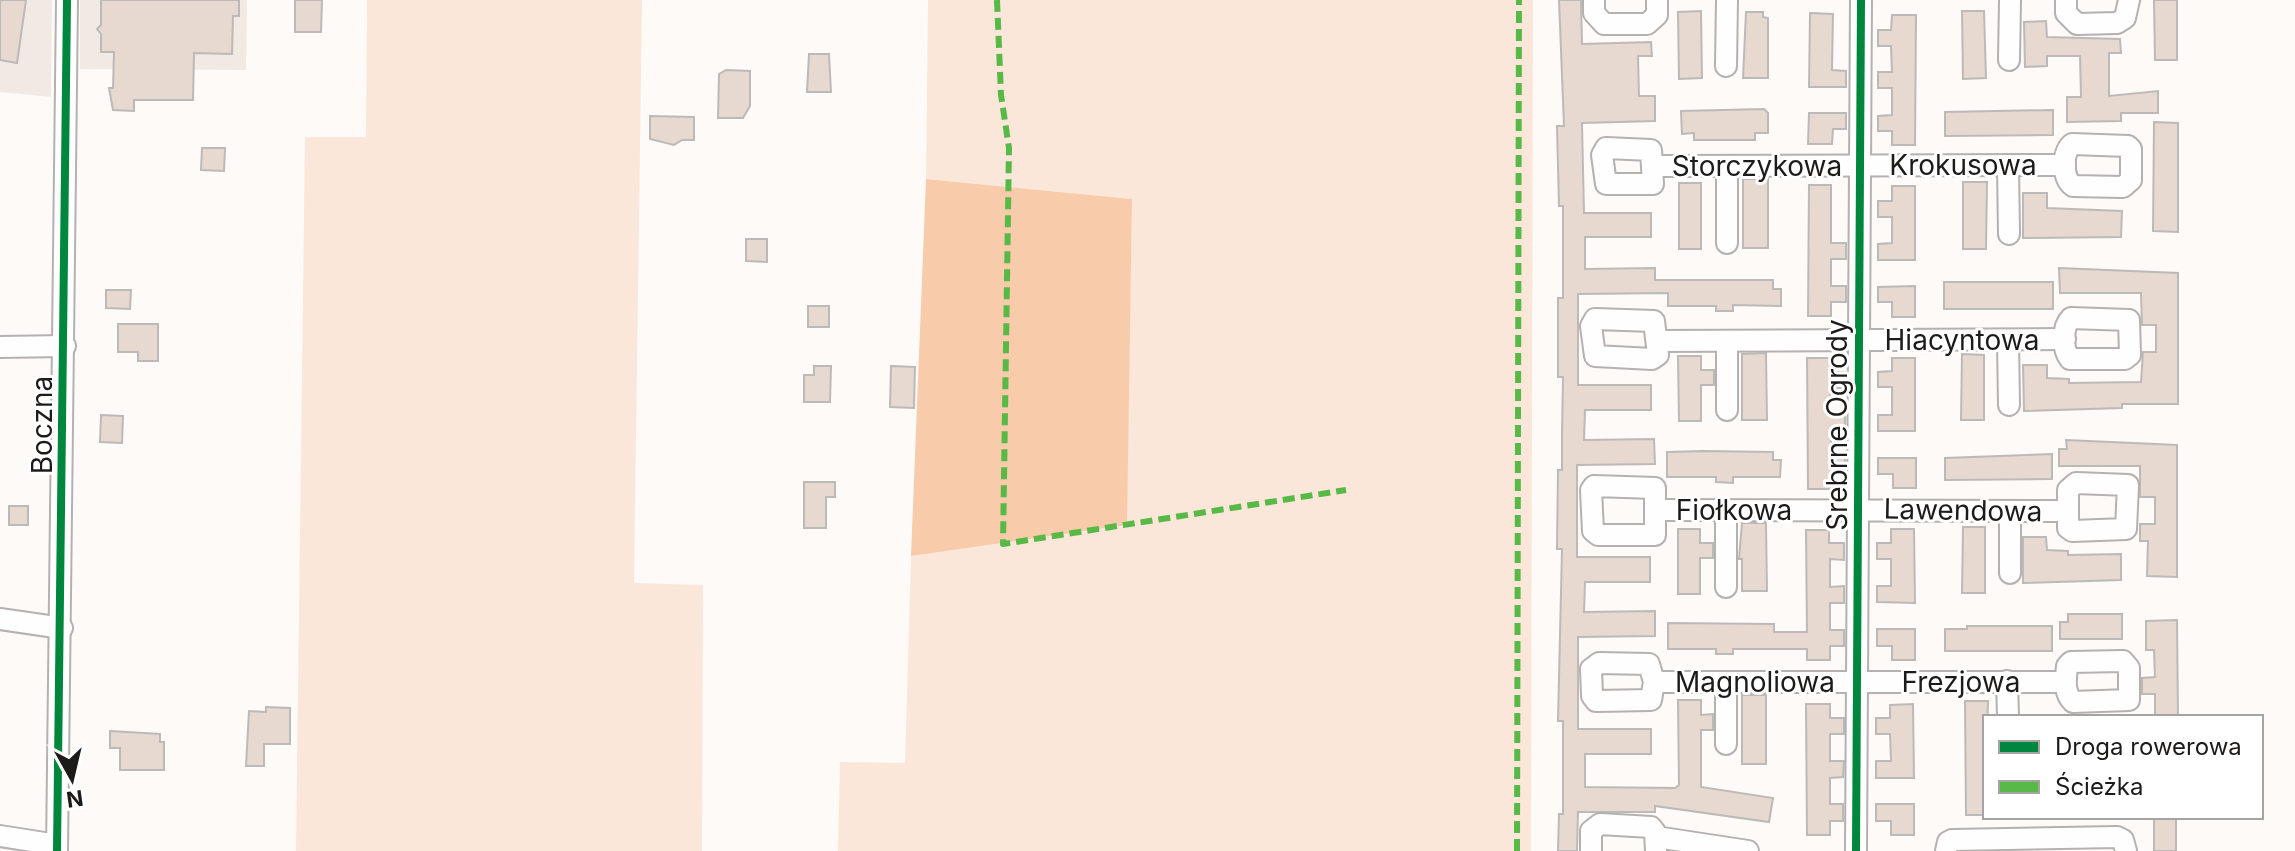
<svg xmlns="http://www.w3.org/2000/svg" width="2295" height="851" viewBox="0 0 2295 851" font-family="Inter,sans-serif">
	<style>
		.built { fill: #f1e9e4 }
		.green { fill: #fae7da }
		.forest { fill: #f8cbaa }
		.building { fill: #e7d9cf; stroke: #bcbab8; stroke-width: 2 }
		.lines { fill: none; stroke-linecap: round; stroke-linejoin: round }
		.minor-casing { stroke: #b4b1b0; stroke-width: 24 }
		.minor { stroke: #fffefe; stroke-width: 20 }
		.quiet { stroke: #58b947; stroke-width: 6; stroke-dasharray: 12 6; stroke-linecap: butt }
		.cycleway-casing { stroke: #fff; stroke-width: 13 }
		.cycleway { stroke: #00873e; stroke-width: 8 }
		.labels { text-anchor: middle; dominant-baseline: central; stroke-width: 6; stroke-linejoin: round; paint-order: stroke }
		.street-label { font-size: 28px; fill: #1d1b1a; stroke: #fff }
	</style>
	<rect width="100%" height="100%" fill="#fdfaf8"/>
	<!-- built -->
	<g class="built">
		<polygon points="0,0 52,0 51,97 0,92"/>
		<polygon points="80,0 247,0 246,70 80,69"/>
	</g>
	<!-- green -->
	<g class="green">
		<polygon points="367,0 642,0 634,583 703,585 702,851 296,851 305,137 366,137"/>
		<polygon points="928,0 1533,0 1531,851 838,851 840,762 905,763 911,556 1126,526 1132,199 926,179"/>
	</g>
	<!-- forest -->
	<polygon class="forest" points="926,179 1132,199 1127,525 911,556"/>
	<!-- building -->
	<g class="building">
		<polygon points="0,0 26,0 17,63 0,60"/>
		<polygon points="101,0 239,0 239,16 233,16 232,54 194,53 193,100 134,100 134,111 113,110 109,88 113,88 114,52 101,52 101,34 97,29 101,25"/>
		<polygon points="295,0 322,0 321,32 295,32"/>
		<polygon points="1559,0 1581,0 1582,44 1651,42 1652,56 1638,56 1639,96 1655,96 1655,121 1582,123 1584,213 1651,213 1651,237 1585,237 1585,269 1655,268 1655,280 1773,280 1773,289 1781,289 1781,306 1733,305 1733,311 1716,311 1716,306 1668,306 1668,293 1578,294 1578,385 1651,385 1651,410 1585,410 1584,440 1654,439 1655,464 1577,465 1577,557 1650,557 1650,582 1585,582 1584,612 1655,611 1655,636 1578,637 1578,729 1651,729 1651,754 1585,754 1585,787 1675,788 1679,785 1678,700 1701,700 1701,715 1713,714 1713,730 1701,730 1701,787 1773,798 1769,822 1655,806 1655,812 1578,812 1577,851 1558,851 1559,814 1563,814 1563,721 1558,721 1562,549 1557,549 1558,470 1562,470 1562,434 1563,377 1558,377 1558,298 1563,298 1563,206 1559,206 1557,126 1564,126"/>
		<polygon points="2154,0 2177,0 2177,60 2155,60"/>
		<polygon points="1701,11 1702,78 1679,79 1678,12"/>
		<polygon points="1962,11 1984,11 1986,78 1963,79"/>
		<polygon points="1746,12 1763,12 1763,17 1768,18 1768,78 1743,78"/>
		<polygon points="1810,13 1833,14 1832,70 1846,71 1846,87 1809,87"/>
		<polygon points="1892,15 1916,15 1915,145 1892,145 1892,131 1878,131 1878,116 1892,115 1892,88 1878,88 1878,72 1892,72 1891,46 1878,46 1878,30 1891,30"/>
		<polygon points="2046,21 2047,37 2120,39 2121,53 2109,53 2109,96 2158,91 2158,113 2121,113 2121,121 2067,122 2067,97 2081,97 2080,56 2047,56 2047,66 2025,67 2024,22"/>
		<polygon points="809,54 829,54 831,92 807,92"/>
		<polygon points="726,70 750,71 750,106 743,118 718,118 719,74"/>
		<polygon points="1764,109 1768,113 1768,133 1755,133 1755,140 1694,140 1694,133 1682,134 1681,111"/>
		<polygon points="2053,110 2053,135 1945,136 1945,112"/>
		<polygon points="1809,113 1846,113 1846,129 1833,129 1832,144 1808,144"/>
		<polygon points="650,116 694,117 694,140 682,140 674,145 650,139"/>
		<polygon points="2154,122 2178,123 2178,232 2153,231"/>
		<polygon points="202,148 225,148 224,171 201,170"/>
		<rect x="1743" y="179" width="25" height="69"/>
		<polygon points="1963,182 1987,182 1986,249 1963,249"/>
		<rect x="1679" y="183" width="22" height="66"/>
		<polygon points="1809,185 1831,185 1831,243 1846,243 1846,259 1831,259 1831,286 1846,286 1846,302 1831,302 1831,316 1808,316"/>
		<polygon points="1892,186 1915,186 1915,260 1878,260 1878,244 1892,243 1892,217 1878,217 1878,201 1892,201"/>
		<polygon points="2023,193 2047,193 2047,208 2122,211 2121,237 2023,238"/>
		<polygon points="746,239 767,239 767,262 746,261"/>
		<polygon points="2059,268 2178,273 2178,404 2122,404 2122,408 2024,411 2023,365 2047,365 2047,378 2069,379 2069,383 2141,382 2143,352 2156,352 2156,325 2142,325 2141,293 2060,293"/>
		<rect x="1944" y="282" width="109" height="27"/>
		<polygon points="1915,286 1915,317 1892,317 1892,302 1878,302 1878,287"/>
		<polygon points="106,290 131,290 130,309 106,308"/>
		<rect x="808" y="306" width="21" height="21"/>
		<polygon points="118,324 158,324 158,361 138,361 138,352 118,352"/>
		<polygon points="1766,353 1767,420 1742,420 1742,354"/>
		<polygon points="1962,354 1984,355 1984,420 1961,420"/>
		<polygon points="1678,356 1701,356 1701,370 1714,370 1714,385 1701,385 1701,421 1679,421"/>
		<polygon points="1807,358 1830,358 1830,372 1845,372 1845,388 1830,388 1830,415 1845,415 1845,431 1831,432 1831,458 1845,458 1845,475 1831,475 1831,489 1808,489"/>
		<polygon points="1892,358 1915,358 1915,431 1878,431 1878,415 1892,415 1892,387 1878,387 1878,372 1892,371"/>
		<polygon points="814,366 831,366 830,402 804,402 804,375 814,375"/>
		<polygon points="891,366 915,367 914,408 890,407"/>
		<polygon points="101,415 123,416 122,443 100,442"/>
		<polygon points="2066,440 2177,445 2177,577 2147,576 2148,541 2140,541 2140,524 2155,524 2155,497 2140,497 2140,466 2059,466 2059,449 2067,449"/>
		<polygon points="1703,451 1773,452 1773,460 1781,460 1780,477 1733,477 1733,483 1716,482 1716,477 1667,477 1667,452"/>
		<polygon points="2052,454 2052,479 1945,480 1945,458"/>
		<polygon points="1878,458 1916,458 1916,488 1893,488 1893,474 1878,474"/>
		<polygon points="804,482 835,482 835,497 826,497 826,528 804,528"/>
		<rect x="9" y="506" width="19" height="19"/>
		<polygon points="1742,523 1766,523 1767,591 1742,591 1742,559 1739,559"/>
		<polygon points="1963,527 1985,527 1985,593 1962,593"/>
		<polygon points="1678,529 1700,529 1700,543 1713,543 1713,558 1700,558 1700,594 1678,594"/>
		<polygon points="1891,529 1914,529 1915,603 1877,602 1877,586 1891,586 1891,559 1877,559 1877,543 1891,543"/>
		<polygon points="1806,530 1829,530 1829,543 1844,543 1844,560 1830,559 1830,587 1844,586 1844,603 1830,603 1830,630 1844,630 1844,646 1830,646 1830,660 1807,660 1807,649 1733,649 1733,654 1716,654 1716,649 1668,649 1668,623 1774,624 1774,632 1807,632"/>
		<polygon points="2023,537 2046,537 2047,550 2068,551 2068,555 2121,554 2121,580 2023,583"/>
		<polygon points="2068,614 2122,614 2122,639 2060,639 2060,622 2068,622"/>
		<polygon points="2177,620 2178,717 2155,717 2155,694 2142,694 2142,678 2155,677 2154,650 2146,650 2146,621"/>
		<polygon points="1967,626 2052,626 2052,651 1945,651 1945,629 1967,629"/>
		<polygon points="1877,629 1915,629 1915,660 1892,660 1892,646 1877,646"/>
		<rect x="1742" y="695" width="24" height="69"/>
		<polygon points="1965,701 1988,701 1985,815 1966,815"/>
		<polygon points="1806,704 1830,704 1830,718 1844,718 1844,734 1830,734 1830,761 1844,761 1843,777 1830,778 1830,804 1843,804 1843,821 1830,821 1830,835 1807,835"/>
		<polygon points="1913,704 1914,778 1876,778 1876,761 1891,761 1890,734 1876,734 1876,718 1890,718 1890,705"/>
		<polygon points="266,707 290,708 290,744 264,744 264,766 246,766 249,711 266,712"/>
		<polygon points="110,731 160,734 160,742 164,742 164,770 120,770 120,748 110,748"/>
		<polygon points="1876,804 1914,804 1914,835 1891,835 1891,821 1876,821"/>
		<rect x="2154" y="817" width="22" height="34"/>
	</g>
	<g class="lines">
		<!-- minor casing -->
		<g class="minor-casing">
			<g id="minor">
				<polyline points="1594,0 1594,13 1604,24 1647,24 1657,15 1657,0"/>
				<polyline points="2066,0 2066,13 2077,24 2117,23 2125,18 2129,0"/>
				<polyline points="2009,60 2010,0"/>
				<polyline points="1726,66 1727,0"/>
				<path d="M2072 144 2128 146 2131 149V180L2123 187 2073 186C2062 178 2062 152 2072 144Z"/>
				<polygon points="1606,148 1651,150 1653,184 1606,184 1602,155"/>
				<polyline points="2008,165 2009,234"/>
				<polyline points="1654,166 2065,165"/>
				<polyline points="1727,166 1727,243"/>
				<path d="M2071 318 2129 320 2130 355 2125 359H2070C2062 349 2062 327 2071 318Z"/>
				<polygon points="1595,319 1654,321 1658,355 1652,359 1595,356 1591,326"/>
				<polyline points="2008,340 2009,405"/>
				<polyline points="1657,341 2065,339"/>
				<polyline points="1727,341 1727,410"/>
				<polyline points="0,347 65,346"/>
				<polygon points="2076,483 2128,485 2126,529 2072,531 2068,528 2068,490"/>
				<polygon points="1594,486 1655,488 1655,535 1598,535 1593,531 1591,490"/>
				<polyline points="1657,510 2068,511"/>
				<polyline points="1726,510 1726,587"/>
				<polyline points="2010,573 2010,511"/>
				<polyline points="0,619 62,628"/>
				<path d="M2123 661 2129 668V700L2073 702C2063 692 2066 679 2067 666L2071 662Z"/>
				<polygon points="1599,663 1649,664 1654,682 1651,700 1596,701 1592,696 1591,669"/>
				<polyline points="2007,681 2008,717"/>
				<polyline points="1654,682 2065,682"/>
				<polyline points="1726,682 1726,744"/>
				<polyline points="0,836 57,845"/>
				<polyline points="1656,837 1748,851"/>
				<polyline points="57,851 67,0"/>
				<polyline points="1591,851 1591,831 1600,824 1651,827 1655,832 1656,851"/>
				<polyline points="1856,851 1861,0"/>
				<polyline points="1946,851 1948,842 1952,840 2117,837 2123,840 2126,851"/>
			</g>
		</g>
		<!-- minor -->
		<use href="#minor" class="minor"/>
		<!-- quiet -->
		<g class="quiet">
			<polyline points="997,0 1001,95 1009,148 1003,544 1346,490"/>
			<polyline points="1517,851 1519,0"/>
		</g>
		<!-- cycleway casing -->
		<g class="cycleway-casing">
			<g id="cycleway">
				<polyline points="57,851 67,0"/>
				<polyline points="1856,851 1861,0"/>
			</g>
		</g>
		<!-- cycleway -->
		<use href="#cycleway" class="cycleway"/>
	</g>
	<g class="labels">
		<!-- street labels -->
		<g class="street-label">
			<text x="1963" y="165">Krokusowa</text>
			<text x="1757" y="166">Storczykowa</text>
			<text x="1962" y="340">Hiacyntowa</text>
			<text transform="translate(42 425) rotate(-90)">Boczna</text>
			<text transform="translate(1837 425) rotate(-90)">Srebrne Ogrody</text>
			<text x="1734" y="510">Fiołkowa</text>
			<text transform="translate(1963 510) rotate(1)">Lawendowa</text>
			<text x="1755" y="682">Magnoliowa</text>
			<text x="1961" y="682">Frezjowa</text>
		</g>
	</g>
	<!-- legend -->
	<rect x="1983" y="715" width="280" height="104" fill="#ffffff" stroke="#a5a4a3" stroke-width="2"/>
	<rect x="1999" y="741" width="40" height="12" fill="#00873e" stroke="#a5a4a3" stroke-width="2"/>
	<text x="2055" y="755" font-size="24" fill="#1d1b1a">Droga rowerowa</text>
	<rect x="1999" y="781" width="40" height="12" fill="#58b947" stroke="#a5a4a3" stroke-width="2"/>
	<text x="2055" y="795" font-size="24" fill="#1d1b1a">Ścieżka</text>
	<!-- north arrow -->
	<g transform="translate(72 779) rotate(172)" stroke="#ffffff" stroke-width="6" paint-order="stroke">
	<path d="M0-6L14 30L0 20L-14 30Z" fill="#1d1b1a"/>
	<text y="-12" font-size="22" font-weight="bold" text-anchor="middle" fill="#1d1b1a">N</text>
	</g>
</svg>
